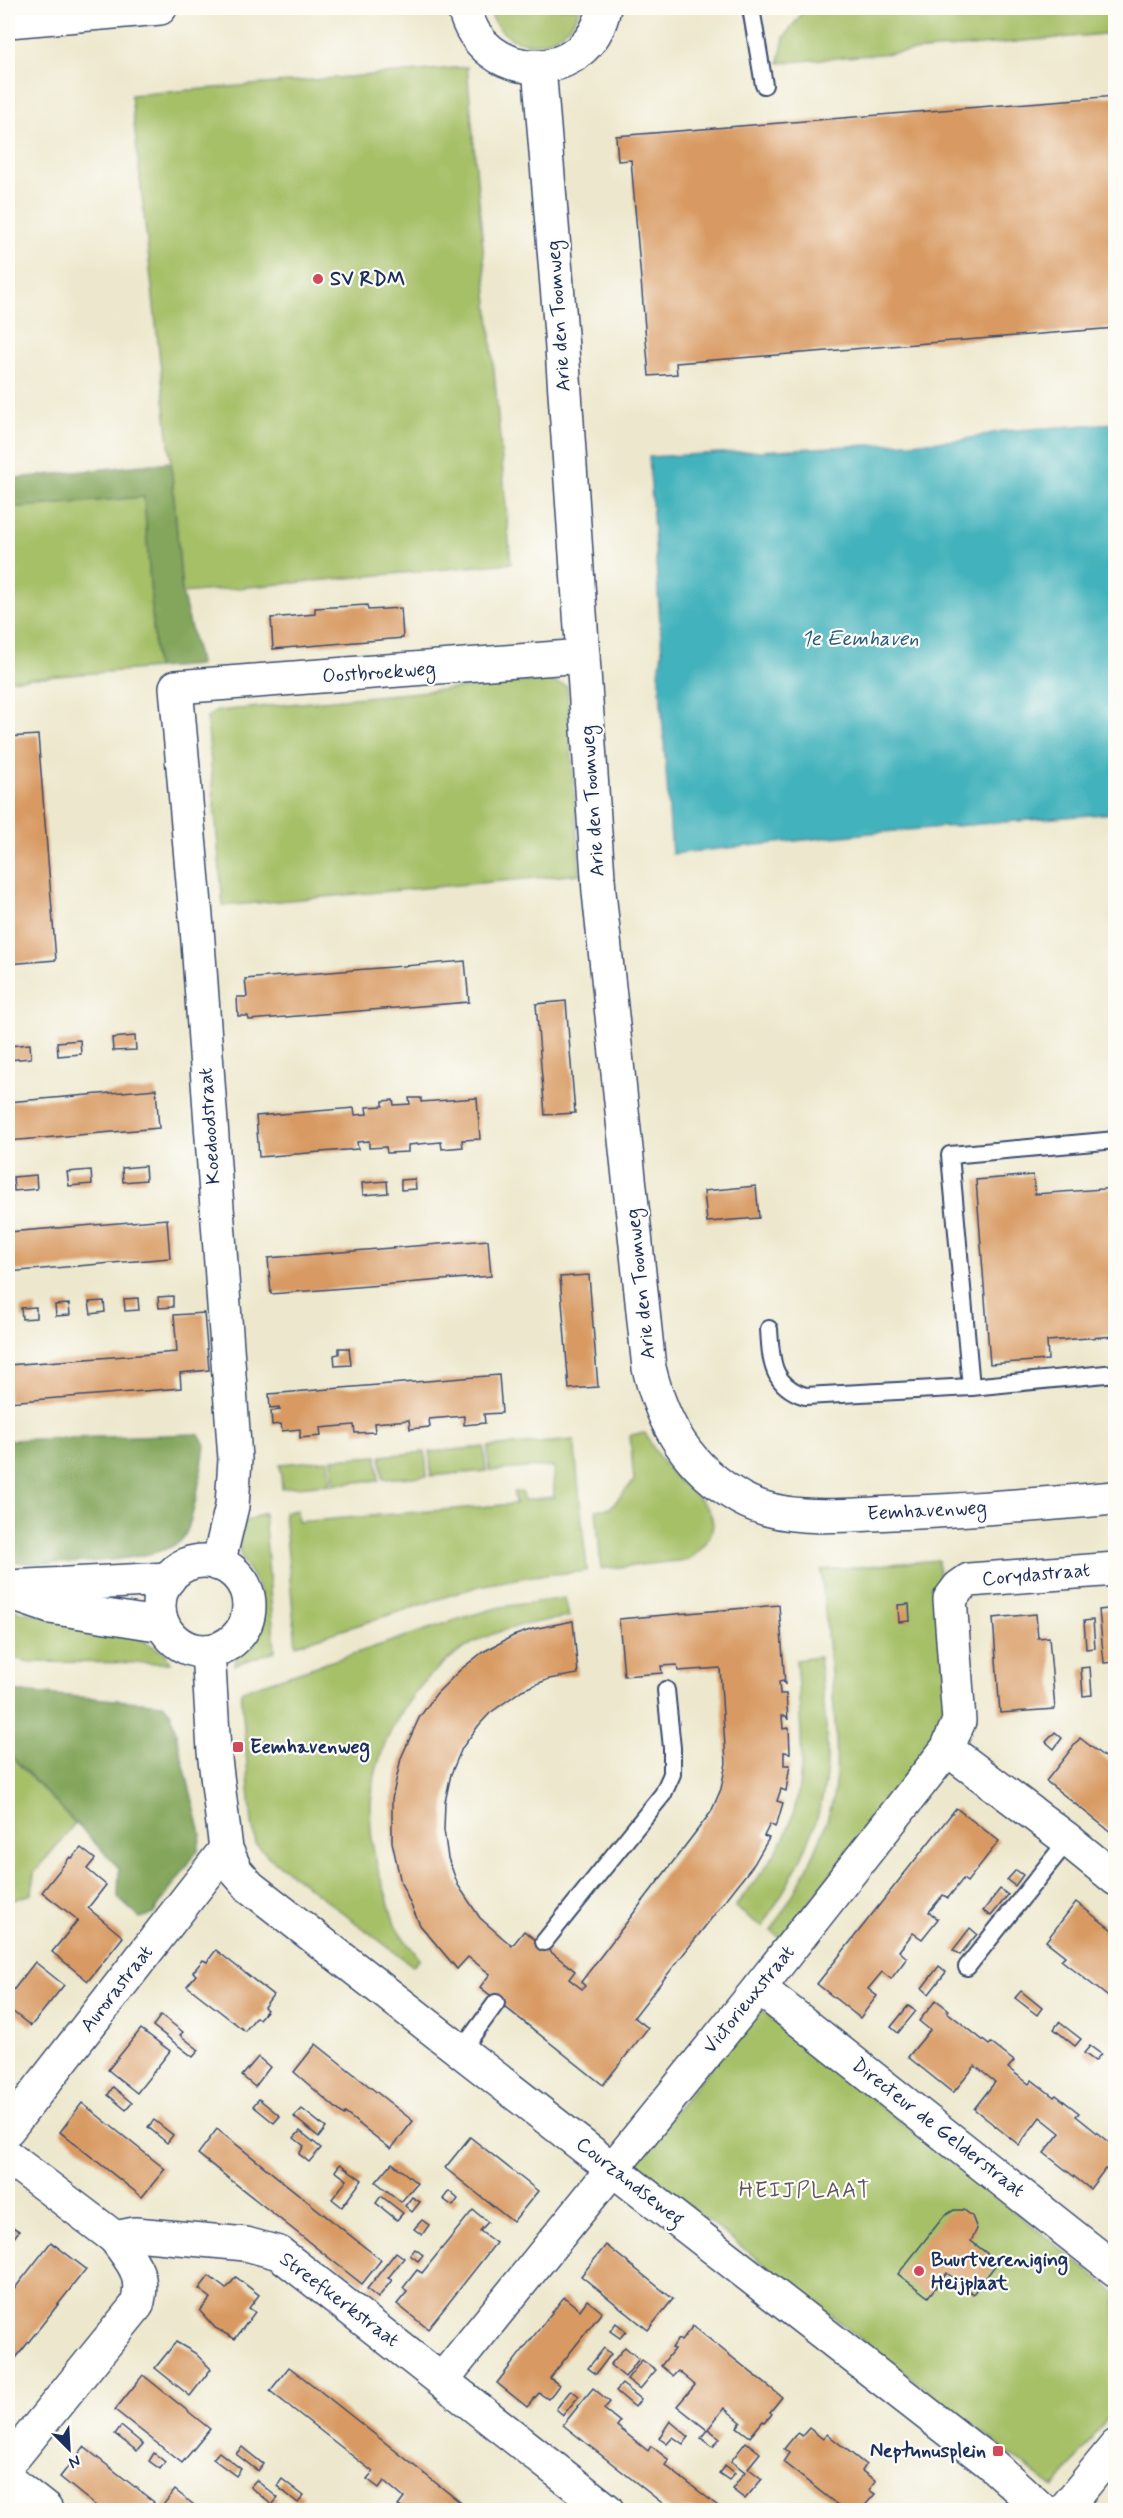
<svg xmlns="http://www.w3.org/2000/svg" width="1123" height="2518" viewBox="0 0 1123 2518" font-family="Mynerve,sans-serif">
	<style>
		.green { fill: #a6c067; stroke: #607862; stroke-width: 1.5 }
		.forest { fill: #84a65c; stroke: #506a5d; stroke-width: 1.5 }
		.water { fill: #43b2bc; stroke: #2f708d; stroke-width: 1.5 }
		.building { fill: #d89a62 }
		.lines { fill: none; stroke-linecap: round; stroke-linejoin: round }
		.lane-casing { stroke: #3a4b6f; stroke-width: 20 }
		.street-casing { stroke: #3a4b6f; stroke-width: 36 }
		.secondary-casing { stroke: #3a4b6f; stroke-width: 36 }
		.lane { stroke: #fff; stroke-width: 16 }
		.street { stroke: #fff; stroke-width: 33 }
		.secondary { stroke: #fff; stroke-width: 33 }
		.poi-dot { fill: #d1495b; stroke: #fdfcf7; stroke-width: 2 }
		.labels { text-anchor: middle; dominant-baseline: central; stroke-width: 4.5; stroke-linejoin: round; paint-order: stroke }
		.poi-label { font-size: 20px; font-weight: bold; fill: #1b2f5e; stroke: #fdfcf7; text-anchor: start }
		.street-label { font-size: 20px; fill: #1b2f5e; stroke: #fdfcf7 }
		.water-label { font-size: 21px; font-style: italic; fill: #295d7f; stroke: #fdfcf7 }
		.quarter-label { font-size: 22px; letter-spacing: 1.5px; fill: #5d545f; stroke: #fdfcf7 }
	</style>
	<rect width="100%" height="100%" fill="#fdfcf7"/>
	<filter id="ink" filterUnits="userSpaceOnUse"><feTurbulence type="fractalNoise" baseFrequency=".0167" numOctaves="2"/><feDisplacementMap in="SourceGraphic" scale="12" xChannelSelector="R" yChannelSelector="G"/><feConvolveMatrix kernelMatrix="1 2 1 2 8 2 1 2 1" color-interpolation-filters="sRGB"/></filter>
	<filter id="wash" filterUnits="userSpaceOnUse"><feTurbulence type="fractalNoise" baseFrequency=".008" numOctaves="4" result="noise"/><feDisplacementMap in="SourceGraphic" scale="24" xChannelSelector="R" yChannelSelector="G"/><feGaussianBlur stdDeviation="1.35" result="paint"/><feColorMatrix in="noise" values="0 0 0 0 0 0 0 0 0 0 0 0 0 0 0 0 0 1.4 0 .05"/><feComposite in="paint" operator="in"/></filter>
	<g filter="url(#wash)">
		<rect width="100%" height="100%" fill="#ede8cd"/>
		<!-- green -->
		<g class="green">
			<path d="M489 8H580C563 54 502 57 489 8Z"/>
			<polygon points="806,8 1115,8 1115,33 779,63 784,37"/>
			<polygon points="467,67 511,563 182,593 171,462 131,95"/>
			<polygon points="144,497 156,668 8,680 8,508"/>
			<polygon points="546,680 567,686 580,874 223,906 207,717 217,711"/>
			<path d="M645 1433C653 1448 662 1463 673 1475 691 1495 727 1511 707 1541 701 1550 696 1555 687 1560L601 1569 596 1510 610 1508 634 1481 630 1435Z"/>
			<polygon points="574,1440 587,1571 532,1576 479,1586 296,1645 284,1512 297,1510 298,1522 515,1504 514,1492 522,1492 523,1500 554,1497 553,1466 489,1471 488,1447"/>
			<polygon points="484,1447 486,1471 431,1476 430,1452"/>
			<polygon points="425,1452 427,1476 383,1479 381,1456"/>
			<polygon points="377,1456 379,1480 334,1484 332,1459"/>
			<polygon points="329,1460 331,1484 282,1488 280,1464"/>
			<path d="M264 1513 275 1651 234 1665C238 1646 260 1636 262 1613 265 1578 239 1570 239 1544 239 1537 243 1529 245 1522Z"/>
			<path d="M938 1560 950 1719 781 1939 771 1931C795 1892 819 1852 831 1807 841 1767 835 1725 832 1684 828 1646 825 1608 821 1570Z"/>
			<path d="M565 1598 569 1617C536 1622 503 1627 473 1643 408 1680 366 1754 371 1829 372 1851 378 1871 385 1891 389 1902 391 1915 396 1926 402 1937 412 1949 420 1959L413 1966 269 1857 256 1844 252 1823 241 1691 465 1617 501 1607Z"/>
			<polygon points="8,1609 131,1634 165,1653 170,1663 30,1662 8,1657"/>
			<path d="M819 1657C822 1687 826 1718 827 1749 829 1815 796 1873 762 1927L735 1907C750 1887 767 1868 779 1847 812 1790 800 1722 796 1660Z"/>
			<polygon points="8,1753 75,1823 34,1873 32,1894 13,1900 8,1896"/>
			<polygon points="759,2008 1115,2292 1115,2409 1054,2488 633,2163"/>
		</g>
		<!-- forest -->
		<g class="forest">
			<polygon points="171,462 182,593 200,665 156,668 144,497 8,508 8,479"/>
			<path d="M198 1434 205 1444C203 1462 193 1526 183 1538 162 1564 40 1566 8 1561V1440Z"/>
			<polygon points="8,1691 163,1704 171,1713 201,1834 198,1850 153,1914 140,1918 118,1898 119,1868 8,1753"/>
		</g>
		<!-- water -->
		<polygon class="water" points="1115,423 1115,813 871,833 672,854 659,674 662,652 649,457 962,440 1002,431"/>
		<g id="blocks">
			<!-- building -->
			<g class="building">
				<polygon points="1116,96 1116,328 676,363 677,374 649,376 631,160 618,161 616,136"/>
				<polygon points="367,605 368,610 401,608 403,638 273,649 271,618 315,614 315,608"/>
				<polygon points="38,735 56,960 8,964 8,737"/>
				<polygon points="465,961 469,1002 249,1020 248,1016 238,1016 237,997 247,997 245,979"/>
				<polygon points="566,1001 575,1113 545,1115 536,1004"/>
				<polygon points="135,1036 136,1050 113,1051 112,1038"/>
				<polygon points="80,1040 81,1054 58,1056 57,1042"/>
				<polygon points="30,1044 31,1058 8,1060 8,1046"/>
				<polygon points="156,1089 159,1128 8,1141 8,1102"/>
				<polygon points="409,1098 421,1098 421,1102 477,1098 480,1139 462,1140 463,1147 442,1149 441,1142 408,1145 408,1152 387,1153 386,1147 369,1148 369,1141 357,1142 358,1149 259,1157 256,1116 354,1108 355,1115 367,1114 366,1107 383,1106 383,1101 393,1100 394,1105 410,1104"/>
				<polygon points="145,1166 146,1180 123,1182 122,1168"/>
				<polygon points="91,1170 92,1184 69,1186 67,1172"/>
				<polygon points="36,1175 37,1189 14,1191 13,1177"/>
				<polygon points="1033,1175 1035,1194 1116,1188 1116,1336 1047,1341 1048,1360 990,1364 976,1180"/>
				<polygon points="415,1179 416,1189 401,1190 401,1180"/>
				<polygon points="387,1181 388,1193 363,1195 362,1183"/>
				<polygon points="756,1186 759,1218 707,1222 704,1191"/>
				<polygon points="167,1219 170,1258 8,1272 8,1232"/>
				<polygon points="488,1240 491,1276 271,1294 268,1258"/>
				<polygon points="589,1275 598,1387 569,1389 560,1277"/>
				<polygon points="173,1296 173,1307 159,1308 158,1297"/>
				<polygon points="138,1298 139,1310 125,1311 124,1299"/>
				<polygon points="104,1301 105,1312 91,1314 89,1302"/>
				<polygon points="69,1304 70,1315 56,1316 55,1305"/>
				<polygon points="36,1307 36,1318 22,1319 21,1308"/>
				<polygon points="204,1313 209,1370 180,1373 181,1388 8,1402 8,1365 177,1352 174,1315"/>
				<polygon points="339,1348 349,1348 351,1365 335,1366 334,1355 339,1354"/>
				<polygon points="499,1375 502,1413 484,1414 485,1423 464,1425 464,1416 429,1419 430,1427 410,1429 409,1420 374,1423 375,1432 355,1433 354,1425 320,1428 321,1436 300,1438 300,1429 282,1431 281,1424 272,1425 271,1411 280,1410 279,1407 270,1408 269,1394"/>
				<polygon points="909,1604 910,1621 899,1622 898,1605"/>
				<polygon points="779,1605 785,1685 783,1681 779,1682 780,1694 786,1694 788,1720 786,1716 782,1716 783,1729 789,1728 790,1753 784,1752 784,1765 790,1765 789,1771 786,1791 781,1789 777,1801 783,1803 778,1820 775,1827 770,1824 764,1836 769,1838 754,1864 634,2017 648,2028 603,2085 480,1987 490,1974 468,1957 457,1969 420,1925 401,1883 392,1842 392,1799 401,1758 419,1718 436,1694 460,1670 483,1652 513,1636 533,1629 573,1621 578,1674 549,1679 522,1690 490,1713 479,1725 462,1748 451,1774 445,1802 444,1830 448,1858 458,1885 480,1918 512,1946 524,1931 575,1971 569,1979 582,1989 585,1986 581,1982 711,1812 721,1789 726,1763 720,1668 678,1671 677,1665 661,1666 662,1673 624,1676 619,1619"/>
				<polygon points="1116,1608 1116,1662 1104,1663 1099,1610"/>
				<polygon points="1036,1614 1038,1638 1049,1637 1055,1709 1000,1713 993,1618"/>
				<polygon points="1093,1620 1095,1648 1086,1649 1084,1621"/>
				<polygon points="1090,1667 1092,1695 1083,1696 1081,1668"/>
				<polygon points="1055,1732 1062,1738 1054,1749 1046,1742"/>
				<polygon points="1080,1738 1116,1766 1116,1836 1046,1781"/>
				<polygon points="956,1808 999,1841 967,1882 963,1879 948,1898 943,1895 929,1912 938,1919 922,1939 913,1933 899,1951 907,1958 891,1979 882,1972 868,1989 877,1996 860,2018 817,1984"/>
				<polygon points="81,1848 95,1859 87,1869 106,1885 88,1908 123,1937 88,1981 52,1952 78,1920 42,1892 70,1857 72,1858"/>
				<polygon points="1016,1870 1023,1875 1015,1886 1007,1880"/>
				<polygon points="1000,1889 1008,1895 991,1916 983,1911"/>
				<polygon points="1076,1902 1116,1933 1116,2003 1061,1960 1065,1956 1046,1941"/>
				<polygon points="970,1928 977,1934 960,1955 953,1950"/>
				<polygon points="216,1950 273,1995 264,2007 267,2010 259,2019 256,2017 245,2031 187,1986 196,1975 193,1972 203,1960 207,1962"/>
				<polygon points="35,1962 64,1985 31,2026 8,2008 8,1997"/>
				<polygon points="939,1966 946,1972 929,1994 922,1988"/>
				<polygon points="1021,1991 1042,2008 1037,2015 1015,1998"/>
				<polygon points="936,2000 949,2010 947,2012 989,2045 991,2043 1014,2061 1008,2068 1029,2084 1032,2080 1054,2097 1056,2095 1079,2113 1076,2116 1116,2148 1116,2177 1105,2169 1090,2189 1044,2153 1060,2133 1040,2117 1019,2145 974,2109 995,2082 975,2066 953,2093 908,2057 930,2030 919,2021"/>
				<polygon points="908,2006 916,2011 898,2033 891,2027"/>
				<polygon points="161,2015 183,2032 180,2035 199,2050 193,2057 153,2026"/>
				<polygon points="1059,2022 1081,2039 1075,2046 1054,2029"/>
				<polygon points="141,2029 170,2051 137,2093 108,2070"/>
				<polygon points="316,2044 413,2121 391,2149 345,2113 344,2115 294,2072"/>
				<polygon points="1090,2046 1101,2054 1095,2061 1084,2053"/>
				<polygon points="258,2057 270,2067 255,2087 242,2076"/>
				<polygon points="113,2087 132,2103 126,2110 108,2095"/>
				<polygon points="259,2099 280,2116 274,2123 253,2106"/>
				<polygon points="82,2103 165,2169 142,2197 60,2132"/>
				<polygon points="302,2109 326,2128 319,2137 294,2117"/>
				<polygon points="154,2120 173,2135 167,2143 148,2127"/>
				<polygon points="217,2129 381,2260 362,2284 198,2154"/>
				<polygon points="300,2131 321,2148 309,2162 299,2154 304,2146 294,2138"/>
				<polygon points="470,2137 538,2191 513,2222 445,2168"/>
				<polygon points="392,2163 417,2183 401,2202 376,2182"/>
				<polygon points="340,2164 362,2180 342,2207 332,2199 347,2180 335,2171"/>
				<polygon points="449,2191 458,2199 453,2206 443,2199"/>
				<polygon points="381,2196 403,2213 397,2220 376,2203"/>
				<polygon points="412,2197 420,2202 412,2212 405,2206"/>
				<polygon points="473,2210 488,2222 480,2231 496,2243 428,2329 397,2304 407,2292 403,2288 417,2270 422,2273"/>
				<polygon points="954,2210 964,2210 972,2216 977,2229 971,2241 998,2262 973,2294 947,2273 928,2297 898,2274 944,2216"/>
				<polygon points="422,2220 429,2225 422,2235 414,2229"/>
				<polygon points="11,2226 19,2231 8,2246 8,2230"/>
				<polygon points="51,2242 86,2269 8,2368 8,2297"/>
				<polygon points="606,2245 673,2299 648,2330 581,2276"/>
				<polygon points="415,2249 423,2255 418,2261 410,2255"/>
				<polygon points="396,2252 404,2258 388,2278 392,2280 378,2298 367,2289"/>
				<polygon points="209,2276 226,2289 236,2277 259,2295 249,2308 255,2312 235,2339 215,2328 200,2311 211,2298 199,2289"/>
				<polygon points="564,2297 580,2310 587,2300 602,2312 550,2378 559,2385 554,2392 548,2399 539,2393 527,2407 497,2383"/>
				<polygon points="616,2323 626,2331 620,2338 610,2331"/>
				<polygon points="693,2326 782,2397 770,2412 772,2414 765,2422 763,2421 750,2437 737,2427 741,2422 724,2408 708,2429 720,2438 713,2447 701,2438 707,2430 677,2406 695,2385 678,2371 673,2376 661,2366 674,2349 672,2348 678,2339 681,2341"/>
				<polygon points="176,2342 195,2353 211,2369 190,2396 155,2368"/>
				<polygon points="625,2347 639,2359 625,2377 610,2365"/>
				<polygon points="604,2348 611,2354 596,2374 588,2368"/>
				<polygon points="642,2360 656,2370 640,2389 627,2379"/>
				<polygon points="289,2367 310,2383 470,2510 405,2510 398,2506 404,2498 384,2481 379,2488 367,2479 373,2472 270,2391"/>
				<polygon points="143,2375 210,2429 182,2463 115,2410"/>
				<polygon points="622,2384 641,2399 635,2407 616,2391"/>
				<polygon points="593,2388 610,2402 604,2409 620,2422 617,2426 648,2451 651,2446 669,2460 665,2465 718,2506 718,2510 671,2510 563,2425"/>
				<polygon points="571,2390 579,2396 563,2415 556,2409"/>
				<polygon points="670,2421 689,2437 683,2444 673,2437 667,2444 659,2438"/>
				<polygon points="121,2426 143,2444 137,2451 115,2434"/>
				<polygon points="809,2428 823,2439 827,2434 866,2465 862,2471 876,2481 869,2490 875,2494 861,2510 856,2507 853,2510 844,2510 783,2462 789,2453 784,2449 797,2433 802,2436"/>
				<polygon points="746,2442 760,2453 748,2468 762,2479 745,2499 732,2489 745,2472 731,2461"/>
				<polygon points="84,2447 154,2502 147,2510 101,2510 60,2477"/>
				<polygon points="242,2447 263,2464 258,2471 236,2454"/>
				<polygon points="219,2452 241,2469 236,2476 213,2459"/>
				<polygon points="154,2453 165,2462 160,2469 149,2461"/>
				<polygon points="725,2465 735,2473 729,2480 719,2473"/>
				<polygon points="282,2479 304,2496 298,2503 277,2486"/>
				<polygon points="256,2480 278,2498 272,2505 250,2487"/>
				<polygon points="175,2490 194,2505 201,2510 159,2510"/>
			</g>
		</g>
	</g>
	<g filter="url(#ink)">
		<use href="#blocks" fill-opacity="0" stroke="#3a4b6f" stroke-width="1.5"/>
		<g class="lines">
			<!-- lane casing -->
			<g class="lane-casing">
				<g id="lane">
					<polyline points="751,8 764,85"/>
					<path d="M769 1329C771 1360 771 1385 805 1396L971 1387 1116 1373"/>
					<polyline points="971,1387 950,1155 1116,1140"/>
					<polyline points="544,1942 663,1794 672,1774 672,1748 666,1690"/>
					<polyline points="967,1967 1068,1840"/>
					<polyline points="461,2051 496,2003"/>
				</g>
			</g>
			<!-- street casing -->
			<g class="street-casing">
				<g id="street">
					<circle cx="204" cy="1606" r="45"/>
					<polyline points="218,1564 232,1506 235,1459 197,928 176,687 583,656"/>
					<polyline points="8,1587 169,1579"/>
					<polyline points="15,1595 50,1607 163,1625"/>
					<polyline points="208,1651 214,1751 226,1849 236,1871 250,1887 989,2462 1042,2510"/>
					<polyline points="947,1749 1068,1840 1116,1879"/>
					<polyline points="759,1988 1116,2270"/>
					<polyline points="8,2129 226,1849"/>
					<polyline points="8,2157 115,2238 135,2234 246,2244 279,2253 607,2510"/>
					<polyline points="442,2380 759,1988 947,1749 959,1721 950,1599 959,1587 969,1580 1116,1569"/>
					<path d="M8 2464 137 2305C146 2274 132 2262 115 2238"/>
					<polyline points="8,2480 46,2510"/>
					<polyline points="1064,2510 1116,2446"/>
				</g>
			</g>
			<!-- secondary casing -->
			<g class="secondary-casing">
				<g id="secondary">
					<path d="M464 8C482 85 588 87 604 8"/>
					<polyline points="8,21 160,8"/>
					<path d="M539 67 561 334 599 892 649 1368C663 1425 687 1467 740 1498 784 1523 844 1515 892 1513 967 1511 1041 1504 1116 1498"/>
				</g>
			</g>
			<!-- lane -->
			<use href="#lane" class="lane"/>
			<!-- street -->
			<use href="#street" class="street"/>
			<!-- secondary -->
			<use href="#secondary" class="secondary"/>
		</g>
	</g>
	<!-- markers -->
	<g class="poi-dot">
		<circle cx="318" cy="279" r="6"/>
		<rect x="232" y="1741" width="12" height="12" rx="3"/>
		<circle cx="919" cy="2271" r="6"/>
		<rect x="992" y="2445" width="12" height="12" rx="3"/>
	</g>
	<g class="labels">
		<!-- poi labels -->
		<g class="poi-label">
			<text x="330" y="279">SV RDM</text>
			<text x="250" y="1747">Eemhavenweg</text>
			<text x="931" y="2260">Buurtvereniging<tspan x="931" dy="23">Heijplaat</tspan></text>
			<text x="986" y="2451" text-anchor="end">Neptunusplein</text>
		</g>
		<!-- street labels -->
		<g class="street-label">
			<text transform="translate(559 316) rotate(-94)">Arie den Toomweg</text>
			<text transform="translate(379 673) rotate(-4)">Oostbroekweg</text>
			<text transform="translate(593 801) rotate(-94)">Arie den Toomweg</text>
			<text transform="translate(210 1126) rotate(-94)">Koedoodstraat</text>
			<text transform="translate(641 1284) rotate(-96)">Arie den Toomweg</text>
			<text transform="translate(927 1511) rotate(-3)">Eemhavenweg</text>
			<text transform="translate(1036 1575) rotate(-5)">Corydastraat</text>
			<text transform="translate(117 1989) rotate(-52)">Aurorastraat</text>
			<text transform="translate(749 2000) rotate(-51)">Victorieuxstraat</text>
			<text transform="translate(938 2128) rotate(38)">Directeur de Gelderstraat</text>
			<text transform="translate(630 2182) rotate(38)">Courzandseweg</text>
			<text transform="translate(339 2300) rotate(37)">Streefkerkstraat</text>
		</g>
		<!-- water labels -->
		<g class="water-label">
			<text x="860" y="639">1e Eemhaven</text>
		</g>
		<!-- quarter labels -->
		<g class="quarter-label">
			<text x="805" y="2191">HEIJPLAAT</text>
		</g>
	</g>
	<!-- margin -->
	<rect width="1123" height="2518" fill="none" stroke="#fdfcf7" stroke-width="30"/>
	<!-- north arrow -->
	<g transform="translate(69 2449) rotate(156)" stroke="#fdfcf7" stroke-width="4.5" paint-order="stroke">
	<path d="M0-4.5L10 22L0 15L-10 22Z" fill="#1b2f5e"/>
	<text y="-9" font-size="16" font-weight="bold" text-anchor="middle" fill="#1b2f5e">N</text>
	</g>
</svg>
